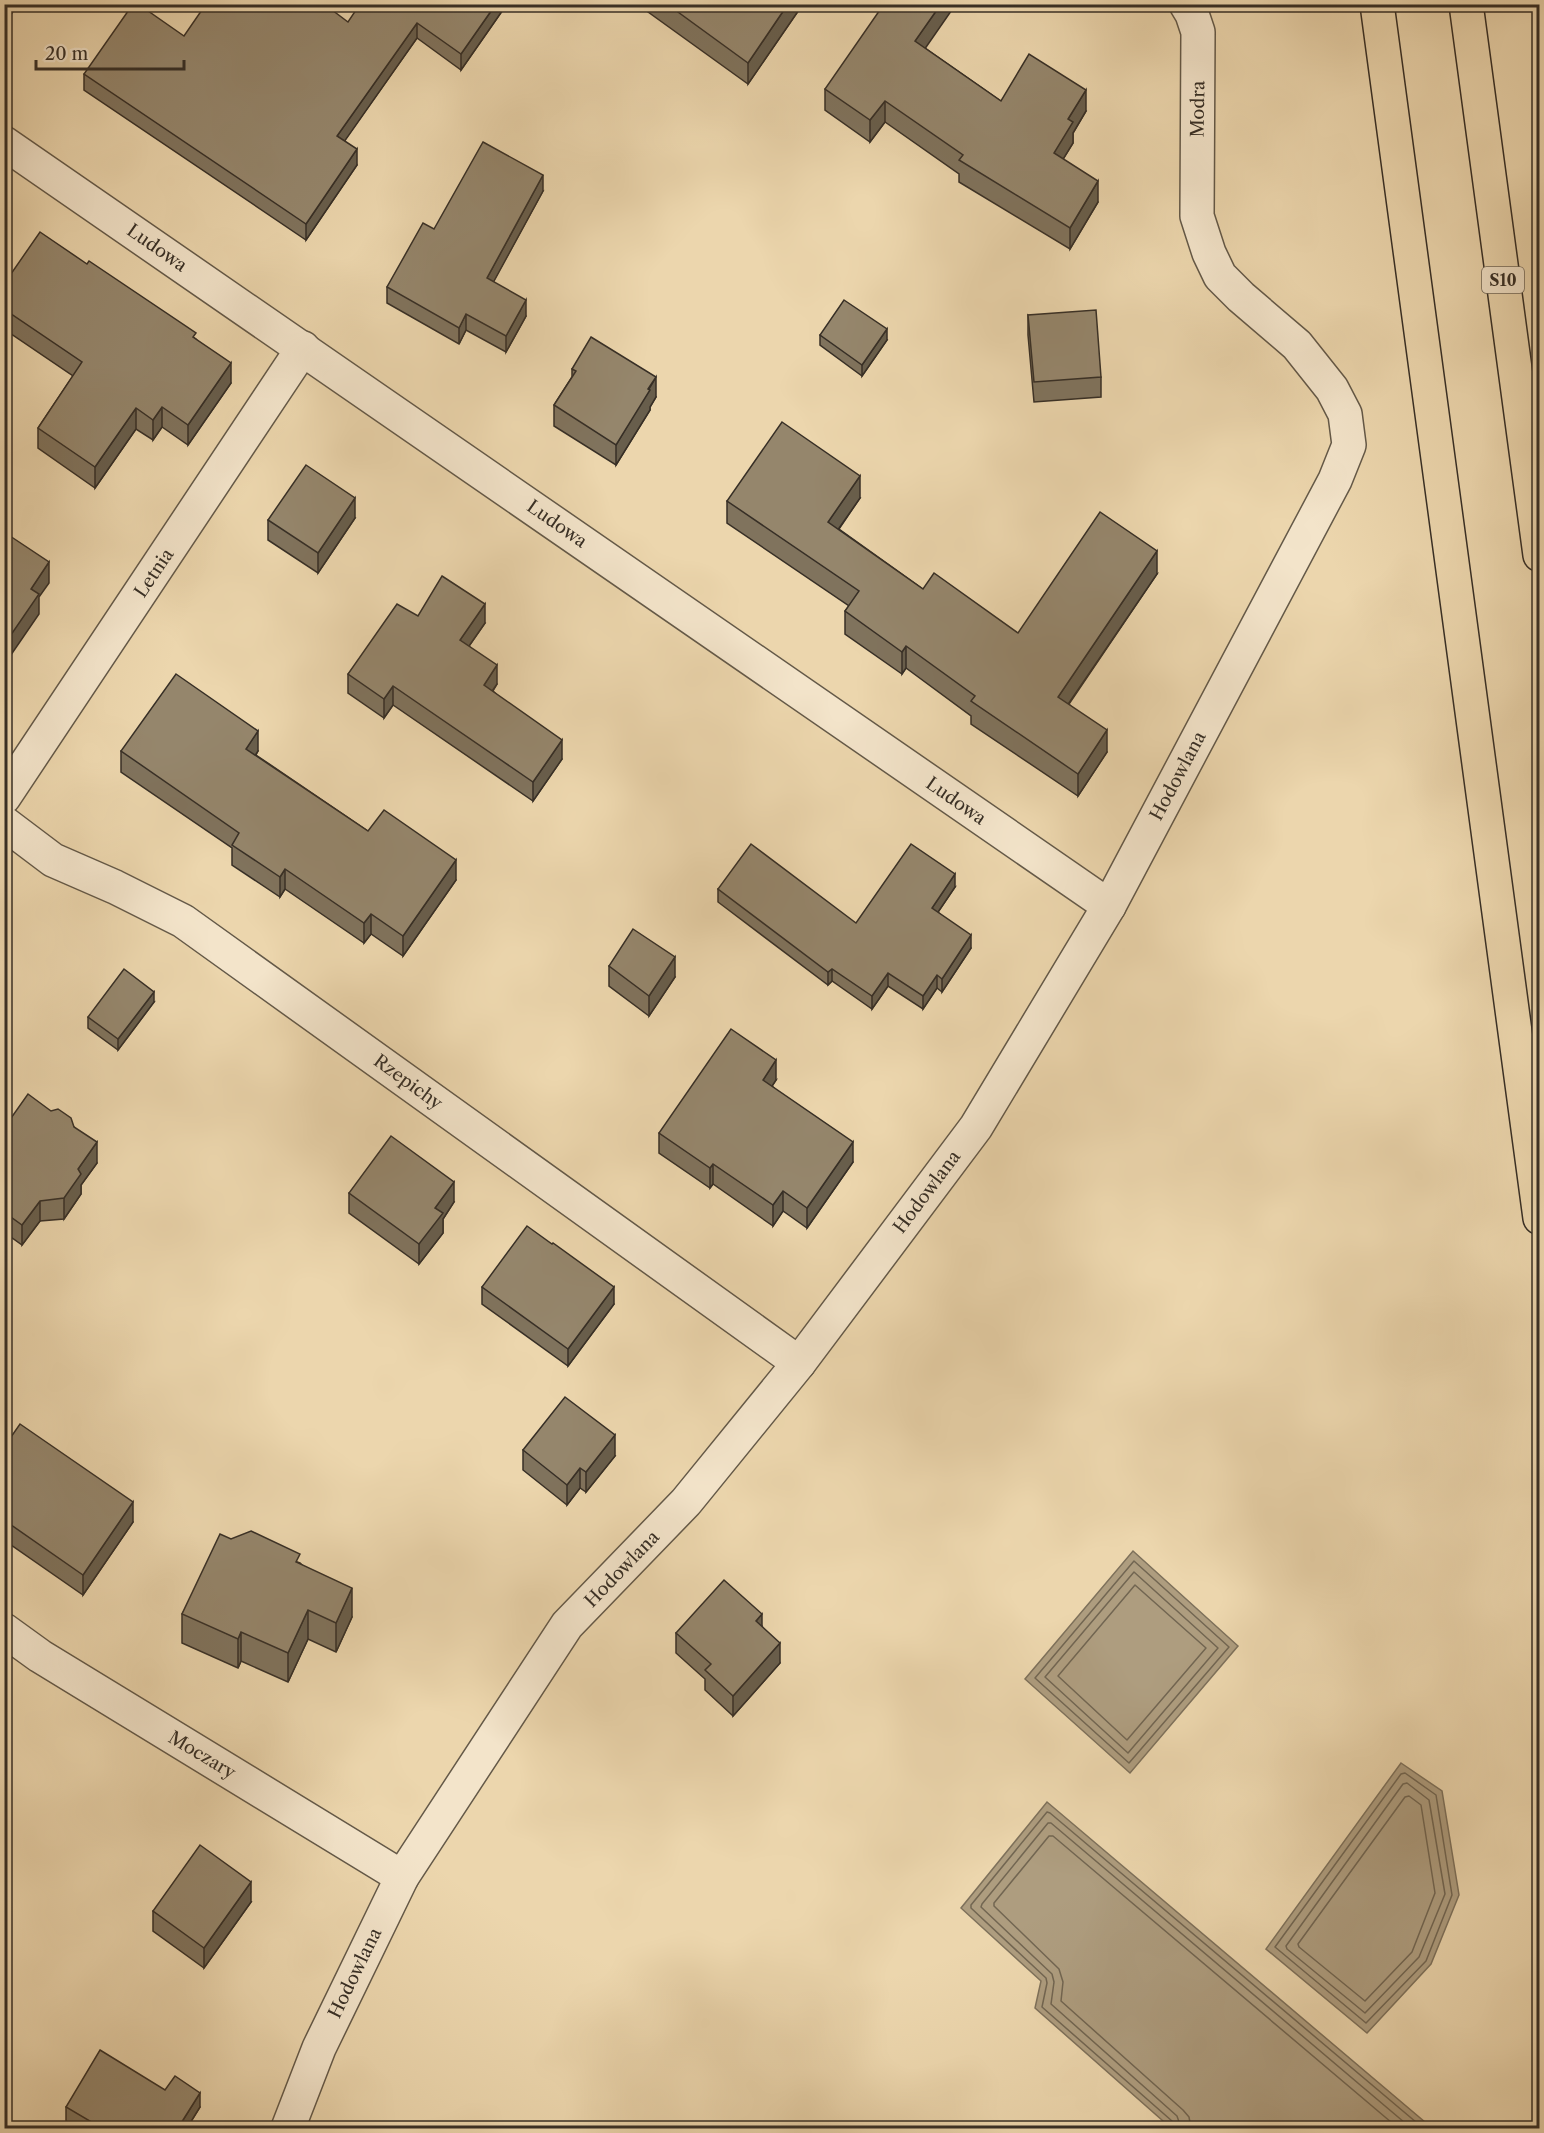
<svg xmlns="http://www.w3.org/2000/svg" width="1544" height="2133" viewBox="0 0 1544 2133" font-family="'Libre Caslon Text',serif">
	<style>
		.water { fill: #ae9d7f; stroke: #7e715b; stroke-width: 1.5 }
		.lines { fill: none; stroke-linecap: round; stroke-linejoin: round }
		.shore { stroke: #726652; stroke-width: 1.5 }
		.minor-casing { stroke: #645948; stroke-width: 36 }
		.motorway-casing { stroke: #372f26; stroke-width: 36 }
		.minor { stroke: #f3e4ca; stroke-width: 33 }
		.motorway { stroke: #ecd6ad; stroke-width: 33 }
		.wall { fill: #80735d; stroke: #372f26; stroke-width: 1.5 }
		.shaded-wall { fill: #685e4c; stroke: #372f26; stroke-width: 1.5 }
		.building { fill: #95866c; stroke: #372f26; stroke-width: 1.5 }
		.labels { text-anchor: middle; dominant-baseline: central; stroke-width: 4.5; stroke-linejoin: round; paint-order: stroke }
		.shield { fill: #f3e4ca; stroke: #6f6557; stroke-width: 1.5 }
		.shield-label { font-size: 16px; font-weight: bold; fill: #372f26 }
		.street-label { font-size: 18px; fill: #372f26; stroke: #f3e4ca }
	</style>
	<rect width="100%" height="100%" fill="#ecd6ad"/>
	<filter id="stains"><feTurbulence type="fractalNoise" baseFrequency=".00333" numOctaves="4"/><feColorMatrix values="0 0 0 0 .2 0 0 0 0 .09 0 0 0 0 .02 0 0 0 .5 -.17"/></filter>
	<radialGradient id="worn" r=".72"><stop offset=".6" stop-color="#630" stop-opacity="0"/><stop offset="1" stop-color="#630" stop-opacity=".3"/></radialGradient>
	<!-- water -->
	<g class="water">
		<polygon points="1133,1551 1238,1646 1130,1773 1025,1679"/>
		<polygon points="1401,1763 1442,1791 1459,1895 1431,1964 1367,2033 1266,1949"/>
		<polygon points="1047,1802 1432,2128 1171,2128 1035,2008 1041,1981 961,1908"/>
	</g>
	<g class="lines">
		<!-- shore -->
		<g class="shore">
			<polygon points="1134,1561 1229,1647 1129,1763 1035,1678"/>
			<polygon points="1134,1572 1218,1648 1128,1753 1045,1677"/>
			<polygon points="1135,1585 1206,1648 1127,1740 1058,1676"/>
			<polygon points="1405,1773 1436,1795 1452,1895 1426,1961 1366,2023 1275,1947 1401,1774"/>
			<polygon points="1407,1783 1429,1800 1445,1894 1419,1957 1365,2013 1287,1949 1286,1946 1403,1784"/>
			<polygon points="1409,1796 1421,1805 1435,1893 1412,1952 1365,2001 1299,1947 1298,1944 1405,1797"/>
			<polyline points="1174,2128 1172,2121 1042,2007 1047,1983 1046,1978 971,1908 971,1905 1047,1812 1050,1813 1423,2128"/>
			<polyline points="1181,2128 1177,2116 1051,2004 1054,1982 1052,1974 981,1907 982,1904 1048,1823 1051,1823 1411,2128"/>
			<polyline points="1191,2128 1189,2117 1183,2110 1061,2001 1063,1982 1059,1969 994,1906 994,1903 1049,1836 1053,1836 1398,2128"/>
		</g>
		<!-- minor casing -->
		<g class="minor-casing">
			<g id="minor">
				<polyline points="4,143 1109,906"/>
				<polyline points="4,797 303,348"/>
				<polyline points="4,823 53,860 115,887 183,921 799,1363"/>
				<polyline points="4,1630 40,1656 402,1877"/>
				<polyline points="288,2128 319,2048 402,1877 567,1625 686,1502 799,1363 976,1127 1109,906 1335,480 1349,445 1345,414 1332,389 1297,345 1241,297 1220,276 1209,253 1197,216 1198,32 1192,14 1186,4"/>
			</g>
		</g>
		<!-- motorway casing -->
		<g class="motorway-casing">
			<g id="motorway">
				<polyline points="1377,4 1540,1218"/>
				<polyline points="1466,4 1540,555"/>
			</g>
		</g>
		<!-- minor -->
		<use href="#minor" class="minor"/>
		<!-- motorway -->
		<use href="#motorway" class="motorway"/>
	</g>
	<!-- wall -->
	<g class="wall">
		<polygon points="507,4 461,70 417,38 344,141 357,165 306,240 84,90 84,74 348,22"/>
		<polygon points="637,4 803,4 748,84"/>
		<polygon points="925,48 1001,101 1086,111 1073,133 1073,143 1063,159 1098,202 1070,249 959,182 959,174 885,122 870,142 825,110 825,89"/>
		<polygon points="543,191 493,282 526,316 506,352 466,330 459,344 387,303 387,287 434,229"/>
		<polygon points="87,264 196,339 231,383 188,445 162,427 153,440 136,429 95,488 38,448 38,428 73,376 4,329 4,284"/>
		<polygon points="1028,315 1101,377 1101,397 1034,402 1028,335"/>
		<polygon points="820,335 887,340 862,376 820,345"/>
		<polygon points="572,369 656,397 650,407 650,410 616,465 554,426 554,405 572,377"/>
		<polygon points="860,498 839,529 923,589 1018,633 1157,574 1069,704 1107,752 1078,796 971,724 971,716 906,668 902,674 845,634 845,611 849,606 727,523 727,501"/>
		<polygon points="355,518 318,573 268,540 268,520"/>
		<polygon points="418,616 485,623 469,646 497,684 493,691 562,759 533,801 393,705 384,718 348,693 348,674"/>
		<polygon points="121,751 258,751 256,755 368,831 456,880 403,956 371,934 364,943 285,889 280,897 232,865 232,848 121,772"/>
		<polygon points="955,887 938,912 971,948 942,992 937,988 923,1009 888,986 872,1009 832,981 828,985 718,902 718,889 856,923"/>
		<polygon points="609,966 675,977 649,1016 609,986"/>
		<polygon points="154,1002 118,1050 88,1028 88,1017"/>
		<polygon points="776,1080 772,1086 853,1162 807,1228 783,1211 773,1226 713,1184 710,1188 659,1153 659,1133"/>
		<polygon points="74,1127 97,1163 81,1185 81,1194 64,1219 40,1221 22,1245 4,1232 4,1128"/>
		<polygon points="349,1193 454,1202 443,1219 443,1233 419,1264 349,1213"/>
		<polygon points="552,1244 614,1304 568,1366 482,1304 482,1287"/>
		<polygon points="4,1447 133,1522 83,1595 4,1540"/>
		<polygon points="523,1450 615,1456 586,1492 580,1488 567,1505 523,1470"/>
		<polygon points="231,1539 300,1563 352,1617 336,1652 308,1639 288,1682 241,1661 238,1668 182,1643 182,1614"/>
		<polygon points="762,1626 780,1663 733,1716 705,1690 705,1679 676,1653 676,1633"/>
		<polygon points="251,1902 204,1968 153,1931 153,1911"/>
		<polygon points="165,2090 200,2107 187,2128 79,2128 66,2121 66,2107"/>
	</g>
	<!-- shaded-wall -->
	<g class="shaded-wall">
		<polygon points="6,4 18,4 4,25 4,7"/>
		<polygon points="496,4 507,4 461,70 461,54"/>
		<polygon points="788,4 803,4 748,84 748,63"/>
		<polygon points="941,4 956,4 915,63 915,41"/>
		<polygon points="417,23 417,38 337,152 337,136"/>
		<polygon points="1086,90 1086,111 1073,133 1073,143 1054,174 1054,153 1068,119"/>
		<polygon points="885,101 885,122 870,142 870,120"/>
		<polygon points="357,149 357,165 306,240 306,224"/>
		<polygon points="543,175 543,191 487,294 487,278"/>
		<polygon points="1098,181 1098,202 1070,249 1070,228"/>
		<polygon points="526,300 526,316 506,352 506,336"/>
		<polygon points="466,314 466,330 459,344 459,328"/>
		<polygon points="887,329 887,340 862,376 862,365"/>
		<polygon points="231,363 231,383 188,445 188,425"/>
		<polygon points="656,377 656,397 650,407 650,410 616,465 616,445"/>
		<polygon points="162,407 162,427 153,440 153,420"/>
		<polygon points="136,408 136,429 95,488 95,467"/>
		<polygon points="860,476 860,498 828,544 828,522"/>
		<polygon points="355,498 355,518 318,573 318,553"/>
		<polygon points="1157,551 1157,574 1058,719 1058,697"/>
		<polygon points="49,562 49,583 39,597 39,614 4,665 4,645 31,589"/>
		<polygon points="485,604 485,623 460,659 460,640"/>
		<polygon points="906,646 906,668 902,674 902,652"/>
		<polygon points="497,665 497,684 484,703 484,685"/>
		<polygon points="393,686 393,705 384,718 384,699"/>
		<polygon points="1107,730 1107,752 1078,796 1078,774"/>
		<polygon points="258,731 258,751 246,769 246,749"/>
		<polygon points="562,740 562,759 533,801 533,782"/>
		<polygon points="456,860 456,880 403,956 403,936"/>
		<polygon points="285,869 285,889 280,897 280,877"/>
		<polygon points="955,874 955,887 932,921 932,908"/>
		<polygon points="371,914 371,934 364,943 364,923"/>
		<polygon points="971,935 971,948 942,992 942,979"/>
		<polygon points="675,957 675,977 649,1016 649,996"/>
		<polygon points="832,969 832,981 828,985 828,972"/>
		<polygon points="888,973 888,986 872,1009 872,996"/>
		<polygon points="937,975 937,988 923,1009 923,996"/>
		<polygon points="154,992 154,1002 118,1050 118,1039"/>
		<polygon points="776,1060 776,1080 763,1100 763,1080"/>
		<polygon points="97,1142 97,1163 81,1185 81,1194 64,1219 64,1198 78,1169"/>
		<polygon points="853,1142 853,1162 807,1228 807,1208"/>
		<polygon points="713,1164 713,1184 710,1188 710,1168"/>
		<polygon points="454,1182 454,1202 443,1219 443,1233 419,1264 419,1244 435,1208"/>
		<polygon points="783,1191 783,1211 773,1226 773,1205"/>
		<polygon points="40,1201 40,1221 22,1245 22,1225"/>
		<polygon points="614,1287 614,1304 568,1366 568,1349"/>
		<polygon points="615,1435 615,1456 586,1492 586,1472"/>
		<polygon points="580,1468 580,1488 567,1505 567,1485"/>
		<polygon points="133,1502 133,1522 83,1595 83,1575"/>
		<polygon points="352,1588 352,1617 336,1652 336,1623"/>
		<polygon points="308,1610 308,1639 288,1682 288,1653"/>
		<polygon points="762,1614 762,1634 756,1621"/>
		<polygon points="241,1632 241,1661 238,1668 238,1639"/>
		<polygon points="780,1643 780,1663 733,1716 733,1696"/>
		<polygon points="251,1882 251,1902 204,1968 204,1948"/>
		<polygon points="200,2093 200,2107 187,2128 178,2128"/>
	</g>
	<!-- building -->
	<g class="building">
		<polygon points="133,4 138,4 184,36 206,4 324,4 348,22 360,4 496,4 461,54 417,23 337,136 357,149 306,224 84,74"/>
		<polygon points="667,4 788,4 748,63"/>
		<polygon points="884,4 941,4 915,41 1001,101 1029,54 1086,90 1068,119 1073,122 1054,153 1098,181 1070,228 959,160 963,155 885,101 870,120 825,89"/>
		<polygon points="483,142 543,175 487,278 526,300 506,336 466,314 459,328 387,287 423,223 434,229"/>
		<polygon points="40,232 87,264 89,261 196,333 193,337 231,363 188,425 162,407 153,420 136,408 95,467 38,428 82,362 4,309 4,284"/>
		<polygon points="844,300 887,329 862,365 820,335"/>
		<polygon points="1096,310 1101,377 1034,382 1028,315"/>
		<polygon points="591,337 656,377 648,389 650,390 616,445 554,405 576,371 572,369"/>
		<polygon points="782,422 860,476 828,522 923,589 934,573 1018,633 1100,512 1157,551 1058,697 1107,730 1078,774 971,701 975,696 906,646 902,652 845,611 859,591 727,501"/>
		<polygon points="306,465 355,498 318,553 268,520"/>
		<polygon points="4,532 49,562 31,589 39,594 4,645"/>
		<polygon points="442,576 485,604 460,640 497,665 484,685 562,740 533,782 393,686 384,699 348,674 397,604 418,616"/>
		<polygon points="176,674 258,731 246,749 368,831 384,810 456,860 403,936 371,914 364,923 285,869 280,877 232,845 239,833 121,751"/>
		<polygon points="751,844 856,923 911,844 955,874 932,908 971,935 942,979 937,975 923,996 888,973 872,996 832,969 828,972 718,889"/>
		<polygon points="633,929 675,957 649,996 609,966"/>
		<polygon points="124,969 154,992 118,1039 88,1017"/>
		<polygon points="731,1029 776,1060 763,1080 853,1142 807,1208 783,1191 773,1205 713,1164 710,1168 659,1133"/>
		<polygon points="28,1094 51,1111 58,1109 71,1118 74,1127 97,1142 78,1169 81,1174 64,1198 40,1201 22,1225 4,1212 4,1128"/>
		<polygon points="391,1136 454,1182 435,1208 443,1213 419,1244 349,1193"/>
		<polygon points="527,1226 552,1244 553,1243 614,1287 568,1349 482,1287"/>
		<polygon points="565,1397 615,1435 586,1472 580,1468 567,1485 523,1450"/>
		<polygon points="20,1424 133,1502 83,1575 4,1520 4,1447"/>
		<polygon points="251,1531 300,1554 296,1562 352,1588 336,1623 308,1610 288,1653 241,1632 238,1639 182,1614 220,1534 231,1539"/>
		<polygon points="724,1580 762,1614 756,1621 780,1643 733,1696 705,1670 711,1664 676,1633"/>
		<polygon points="200,1845 251,1882 204,1948 153,1911"/>
		<polygon points="100,2050 165,2090 175,2076 200,2093 178,2128 93,2128 95,2124 66,2107"/>
	</g>
	<g class="labels">
		<!-- shield labels -->
		<rect class="shield" x="1482" y="267" width="42" height="26" rx="4.5"/>
		<g class="shield-label">
			<text x="1503" y="280">S10</text>
		</g>
		<!-- street labels -->
		<g class="street-label">
			<text transform="translate(1198 109) rotate(-89)">Modra</text>
			<text transform="translate(157 248) rotate(35)">Ludowa</text>
			<text transform="translate(557 524) rotate(35)">Ludowa</text>
			<text transform="translate(154 573) rotate(-56)">Letnia</text>
			<text transform="translate(1178 776) rotate(-62)">Hodowlana</text>
			<text transform="translate(956 801) rotate(35)">Ludowa</text>
			<text transform="translate(408 1082) rotate(36)">Rzepichy</text>
			<text transform="translate(927 1192) rotate(-53)">Hodowlana</text>
			<text transform="translate(622 1569) rotate(-46)">Hodowlana</text>
			<text transform="translate(202 1755) rotate(31)">Moczary</text>
			<text transform="translate(355 1973) rotate(-64)">Hodowlana</text>
		</g>
	</g>
	<!-- margin -->
	<rect width="1544" height="2133" fill="none" stroke="#ecd6ad" stroke-width="24"/>
	<rect x="6" y="6" width="1532" height="2121" fill="none" stroke="#372f26" stroke-width="3"/>
	<rect x="12" y="12" width="1520" height="2109" fill="none" stroke="#372f26" stroke-width="1.5"/>
	<!-- scale -->
	<path d="M36 60v9h148v-9" fill="none" stroke="#372f26" stroke-width="3"/>
	<text x="45" y="60" font-size="18" fill="#372f26" stroke="#f3e4ca" stroke-width="4.5" paint-order="stroke">20 m</text>
	<rect width="100%" height="100%" filter="url(#stains)"/>
	<rect width="100%" height="100%" fill="url(#worn)"/>
</svg>
